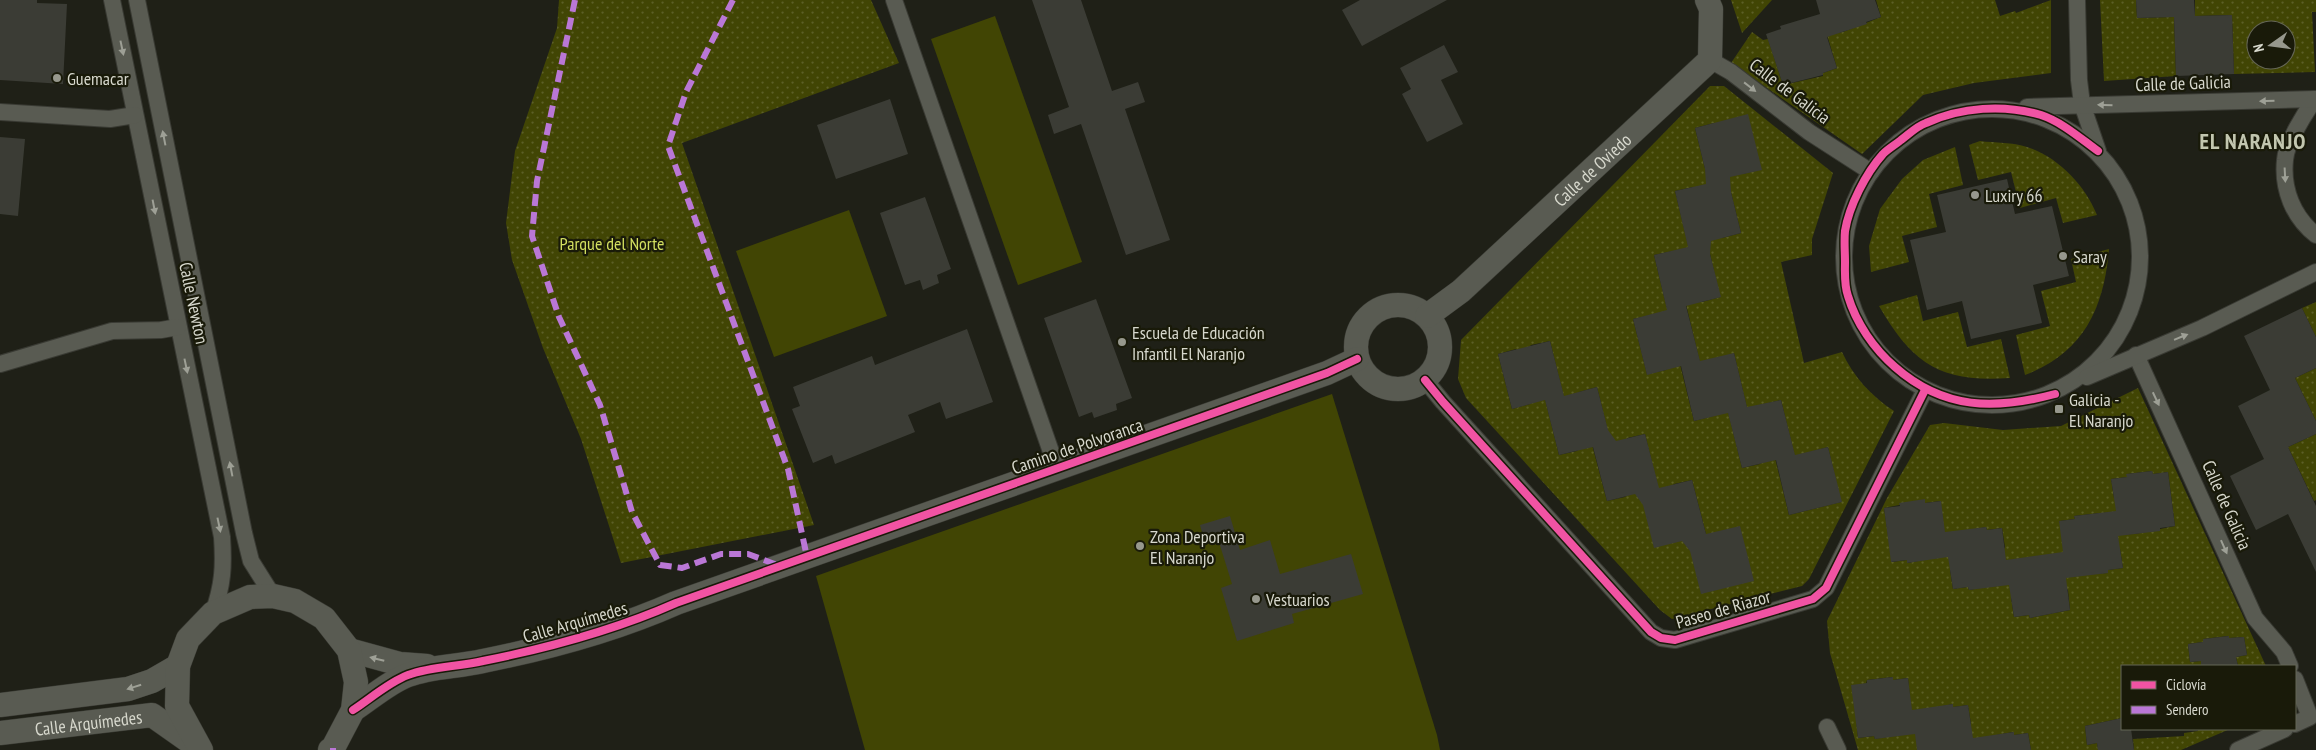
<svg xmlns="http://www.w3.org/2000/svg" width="2316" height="750" viewBox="0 0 2316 750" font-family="'PT Sans Narrow',sans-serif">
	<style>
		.grass { fill: #414504 }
		.park { fill: url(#park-dots); fill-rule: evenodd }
		.building { fill: #3b3c35 }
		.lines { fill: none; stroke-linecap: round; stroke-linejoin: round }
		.street-casing { stroke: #393a33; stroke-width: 18 }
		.secondary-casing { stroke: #393a33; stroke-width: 25 }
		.street { stroke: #595b52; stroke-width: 16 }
		.secondary { stroke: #595b52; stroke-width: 24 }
		.quiet { stroke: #ba77d6; stroke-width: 6; stroke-dasharray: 12 6; stroke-linecap: butt }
		.cycleway-casing { stroke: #191a09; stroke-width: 11 }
		.cycleway { stroke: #f153a3; stroke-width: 8 }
		.oneway { fill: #9ea096 }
		.poi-dot { fill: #97988d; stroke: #191a09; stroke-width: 2 }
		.labels { text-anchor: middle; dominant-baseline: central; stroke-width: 4.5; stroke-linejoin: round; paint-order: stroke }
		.poi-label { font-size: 18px; fill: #d7d8cd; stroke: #191a09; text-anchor: start }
		.street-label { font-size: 18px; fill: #d7d8cd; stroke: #191a09 }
		.park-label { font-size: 18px; fill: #d2df60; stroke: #191a09 }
		.district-label { font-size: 22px; font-weight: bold; letter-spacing: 1px; fill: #c2c6af; stroke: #191a09 }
	</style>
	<defs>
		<pattern id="park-dots" width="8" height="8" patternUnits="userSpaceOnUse" patternTransform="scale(1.25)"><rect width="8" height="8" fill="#414504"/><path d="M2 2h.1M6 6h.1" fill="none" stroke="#5c5f27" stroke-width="1.8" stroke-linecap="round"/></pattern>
	</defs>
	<rect width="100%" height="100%" fill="#1f2017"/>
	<!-- grass -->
	<g class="grass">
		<polygon points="995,16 1082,262 1018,285 931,39"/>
		<polygon points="849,210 887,316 774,357 736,251"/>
		<polygon points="1332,394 1437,735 1440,750 865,750 816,576"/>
	</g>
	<!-- park -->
	<g class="park">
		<polygon points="559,0 871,0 899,63 682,143 814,525 621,563 581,439 543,348 512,260 506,223 515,151 557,28"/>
		<polygon points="1731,0 1772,0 1742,33"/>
		<polygon points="1876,0 1995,0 2000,16 2015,11 2016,13 2051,0 2051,73 1974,83 1923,95 1862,154 1731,63 1752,32 1763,40 1768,39 1783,85 1823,76 1823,73 1837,68 1827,35 1843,32 1881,17"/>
		<polygon points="2100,0 2136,0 2137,18 2174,17 2176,76 2104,81"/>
		<path d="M2195 0H2316V12H2312L2315 72 2234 74 2232 15 2195 16ZM2256 30H2286V60H2256Z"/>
		<path d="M1710 86H1724L1833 173 1812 239V255L1781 262 1804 363 1842 352C1853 376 1871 396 1894 411L1809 579 1802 586 1672 619 1660 610 1466 398 1458 379 1461 340ZM1714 123 1761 169 1743 174 1725 168 1741 233 1722 238 1705 232 1720 297 1702 302 1684 296 1702 371 1734 353 1747 408 1781 400 1797 465 1810 452 1828 447 1841 502 1789 515 1773 450 1760 464 1742 468 1726 403 1713 416 1694 421 1678 356 1666 370 1647 374 1633 319 1652 315 1670 321 1654 255 1673 251 1691 257 1675 191 1693 187 1711 193 1695 128ZM1550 341 1566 406 1579 392 1597 387 1613 452 1629 448 1627 438 1645 434 1661 499 1674 484 1692 480 1706 534 1638 483 1625 497 1607 501 1590 437 1577 451 1559 455 1543 391 1530 404 1512 409 1498 354 1516 349 1519 360 1531 345Z"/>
		<path d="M1980 141C1995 143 2013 142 2027 147 2058 157 2085 185 2097 215L2063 223 2056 198 2020 208 2011 172 1978 180 1969 145Z"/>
		<polygon points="1955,147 1963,185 1929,194 1937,227 1902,236 1909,262 1871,272 1869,246 1880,209 1902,179 1923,160"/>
		<path d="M2109 249C2104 309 2083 353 2025 375L2016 335 2050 326 2041 291 2076 282 2071 259Z"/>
		<path d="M1917 295 1923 321 1958 312 1967 347 2001 339 2010 378C1942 383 1913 365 1879 306Z"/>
		<polygon points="2316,302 2316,337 2302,308"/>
		<polygon points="2316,368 2316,421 2295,378"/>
		<path d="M2138 388 2266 666H2238L2236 657 2247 655 2244 637 2229 638 2228 636 2203 639V642L2188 644 2190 662 2201 661V666H2122V718L2085 726 2087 745 2097 743 2098 750H2031L2028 733 2014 735 2013 732 1963 741 1971 724 1968 705 1953 707V704L1902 714 1910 697 1908 678 1893 680 1892 677 1867 680 1856 719 1858 738 1874 736 1875 739 1925 730 1917 750H1858L1830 653 1827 621 1887 498 1930 425 1944 423 2003 430 2061 426ZM2152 471 2153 474 2168 472 2175 526 2135 534 2108 535 2110 550 2120 549 2123 568 2108 570V573L2055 577 2068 590 2070 610 2030 618 2029 615 2014 617 2011 598 2020 581 1969 590 1968 587 1953 589 1950 570 1959 553 1908 563 1907 560 1892 562 1884 508 1925 500V503L1940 501 1943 520 1935 537 1986 527 1987 530 2002 528 2005 547 1996 564 2074 554 2059 521 2075 519 2074 516 2100 513 2127 512 2114 498 2111 479 2127 477V474Z"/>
		<polygon points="2316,434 2316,500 2314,501 2288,447"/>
		<polygon points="2198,729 2230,729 2181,750 2134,750 2133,739 2184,736 2184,733 2198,731"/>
	</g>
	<!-- building -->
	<g class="building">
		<polygon points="0,0 37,0 37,3 67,4 63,84 0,80"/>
		<polygon points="1032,0 1081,0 1112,91 1138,82 1145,102 1125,109 1170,240 1126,255 1081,124 1054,134 1048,115 1069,107"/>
		<polygon points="1360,0 1447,0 1362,46 1342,10"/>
		<polygon points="1816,0 1875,0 1881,17 1866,22 1867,24 1827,37 1837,68 1823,73 1823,75 1783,85 1766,34 1781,29 1780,26 1820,14"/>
		<polygon points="2136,0 2194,0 2195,16 2232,15 2234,74 2176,76 2174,17 2137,18"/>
		<polygon points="1444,45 1458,72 1441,80 1463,124 1427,142 1402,94 1411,89 1400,68"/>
		<polygon points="890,99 908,154 836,179 817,125"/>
		<polygon points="1748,114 1762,170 1730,177 1731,192 1741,233 1711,241 1710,254 1721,297 1686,306 1700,361 1734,353 1747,407 1781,400 1795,455 1828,447 1842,502 1789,515 1776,460 1742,468 1728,413 1694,421 1681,366 1647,375 1633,319 1667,310 1654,255 1688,247 1675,191 1706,184 1705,169 1695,128"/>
		<polygon points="0,137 25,139 18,216 0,214"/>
		<polygon points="2007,179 2015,214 2052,206 2069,276 2033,285 2042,323 1971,339 1962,301 1927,310 1910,240 1946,232 1937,195"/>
		<polygon points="925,197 951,269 937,275 939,283 923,290 920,280 905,285 880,213"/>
		<polygon points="1096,299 1132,398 1116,404 1117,410 1094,418 1092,412 1079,417 1044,318"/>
		<polygon points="2302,308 2316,337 2316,368 2295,378 2316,421 2316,434 2288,447 2316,506 2316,572 2288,514 2256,530 2230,476 2264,459 2238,406 2270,390 2244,336"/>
		<polygon points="967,329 993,402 946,419 940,402 908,415 915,432 835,464 832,455 813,463 792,409 800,406 793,387 872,356 875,365"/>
		<polygon points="1550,341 1564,396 1597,387 1608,430 1616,441 1645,434 1659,488 1692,480 1706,534 1740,526 1754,581 1701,594 1690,551 1682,541 1654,548 1643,505 1635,494 1607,501 1593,447 1559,455 1545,400 1512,409 1498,354"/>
		<polygon points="2152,471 2153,474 2168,472 2175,526 2160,528 2160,531 2118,536 2123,568 2108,570 2108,573 2066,578 2070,610 2030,618 2029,615 2014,617 2009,585 1969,590 1968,587 1953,589 1948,557 1907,563 1907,560 1891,562 1884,508 1900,506 1899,503 1925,499 1925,503 1941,501 1945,532 1986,527 1987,530 2002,528 2006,560 2063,552 2059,521 2075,519 2074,516 2116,511 2111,479 2127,477 2126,474"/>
		<polygon points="1230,516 1240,550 1270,540 1280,574 1351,554 1363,594 1292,614 1294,623 1237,641 1221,588 1232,584 1218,539 1205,543 1200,525"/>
		<polygon points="2229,636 2229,638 2244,637 2247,655 2236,657 2238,666 2201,666 2201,661 2190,662 2188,644 2203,642 2203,639"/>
		<polygon points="1893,677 1893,680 1908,678 1912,710 1953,704 1953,707 1968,705 1973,738 2014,732 2014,735 2028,733 2031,750 1917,750 1915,734 1875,739 1874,736 1858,738 1851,685 1867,683 1867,680"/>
		<polygon points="2122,718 2122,729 2131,729 2134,750 2098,750 2097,743 2087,745 2085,726"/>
	</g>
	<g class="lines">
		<!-- street casing -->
		<g class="street-casing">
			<g id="street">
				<path d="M112 0 222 537C224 566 223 585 213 613"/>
				<polyline points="137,0 244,533 251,561 273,596"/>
				<polyline points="894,0 1057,469"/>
				<polyline points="2077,0 2079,80 2082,104 2098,151"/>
				<polyline points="1710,60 1731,72 1809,132 1871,172"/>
				<path d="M2315 99C2305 113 2286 143 2285 160 2282 189 2293 217 2316 235"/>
				<polyline points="2027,107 2316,99"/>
				<circle cx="1992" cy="257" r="148"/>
				<polyline points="0,112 110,119 135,115"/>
				<polyline points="2136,355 2255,618 2284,652 2290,666"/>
				<polyline points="0,364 112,331 161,330 178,327"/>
				<polyline points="2087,377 2202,328 2316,272"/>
				<polyline points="1425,380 1443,402 1651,632 1661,638 1675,640 1813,599 1826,588 1925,390"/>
				<polyline points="2295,679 2310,717 2295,724"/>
				<polyline points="1827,727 1838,750"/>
				<polyline points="2238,750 2285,729"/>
			</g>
		</g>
		<!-- secondary casing -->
		<g class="secondary-casing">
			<g id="secondary">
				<circle cx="1398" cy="347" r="42"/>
				<path id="s1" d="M1427 316 1461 291 1710 60 1711 9 1707 0"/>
				<polyline points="349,650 400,664 427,666"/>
				<polyline points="0,705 128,689 152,681 178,666"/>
				<path d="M353 710C370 699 389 682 408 675 432 666 457 667 483 661 548 648 615 630 676 603L1327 373 1357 359"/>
				<path id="s2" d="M0 733 152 715 196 746"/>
				<polyline points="201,750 177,706 178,666 188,639 213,613 250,597 273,596 295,601 324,618 349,650 356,682 353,710 333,748 330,750"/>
			</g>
		</g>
		<!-- street -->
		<use href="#street" class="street"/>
		<!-- secondary -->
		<use href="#secondary" class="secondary"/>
		<!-- quiet -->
		<g class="quiet">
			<polyline points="575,0 537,181 532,236 559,317 600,405 632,512 660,565 682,568 721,554 748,554 780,566"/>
			<polyline points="733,0 686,92 668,146 788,469 807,557"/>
			<polyline points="333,750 333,748"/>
		</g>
		<!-- cycleway casing -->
		<g class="cycleway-casing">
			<g id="cycleway">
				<polyline points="1425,380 1443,402 1651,632 1661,638 1675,640 1813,599 1826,588 1925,390"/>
				<path d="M2055 394C1995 410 1944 410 1895 367 1874 349 1856 323 1848 296 1844 285 1845 273 1845 262 1845 252 1844 241 1845 231 1849 206 1866 173 1883 154 1888 149 1895 145 1901 140 1909 134 1917 126 1926 123 1961 107 2004 104 2041 115 2062 122 2080 138 2098 151"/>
				<path d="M353 710C370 699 389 682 408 675 432 666 457 667 483 661 548 648 615 630 676 603L1327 373 1357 359"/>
			</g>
		</g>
		<!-- cycleway -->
		<use href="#cycleway" class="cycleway"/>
	</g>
	<!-- one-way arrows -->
	<defs><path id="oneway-solid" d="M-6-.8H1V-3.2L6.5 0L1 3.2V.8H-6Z" transform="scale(1.25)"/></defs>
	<g class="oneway">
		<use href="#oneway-solid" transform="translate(122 48) rotate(78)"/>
		<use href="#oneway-solid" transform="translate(1750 87) rotate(38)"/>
		<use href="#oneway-solid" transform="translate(2267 101) rotate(178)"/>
		<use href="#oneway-solid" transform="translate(2105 105) rotate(-178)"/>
		<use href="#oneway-solid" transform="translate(164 138) rotate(-101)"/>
		<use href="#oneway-solid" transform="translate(2285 175) rotate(87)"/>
		<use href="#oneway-solid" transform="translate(154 207) rotate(79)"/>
		<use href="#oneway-solid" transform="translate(2181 337) rotate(-22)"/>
		<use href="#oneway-solid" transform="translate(186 366) rotate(78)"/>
		<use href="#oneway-solid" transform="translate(2156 399) rotate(65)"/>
		<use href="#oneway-solid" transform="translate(231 469) rotate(-101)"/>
		<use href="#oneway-solid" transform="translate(219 525) rotate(78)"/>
		<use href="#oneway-solid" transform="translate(2224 547) rotate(66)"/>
		<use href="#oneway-solid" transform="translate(377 659) rotate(-166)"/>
		<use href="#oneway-solid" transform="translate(134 687) rotate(163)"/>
	</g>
	<!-- markers -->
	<g class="poi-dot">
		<circle cx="57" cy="78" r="5"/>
		<circle cx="1975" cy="195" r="5"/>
		<circle cx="2063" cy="256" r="5"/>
		<circle cx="1122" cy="342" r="5"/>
		<rect x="2054" y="404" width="10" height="10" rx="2.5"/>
		<circle cx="1140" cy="546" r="5"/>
		<circle cx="1256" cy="599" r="5"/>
	</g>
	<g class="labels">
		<!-- poi labels -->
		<g class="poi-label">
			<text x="67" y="78">Guemacar</text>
			<text x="1985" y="195">Luxiry 66</text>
			<text x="2073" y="256">Saray</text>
			<text x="1132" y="332">Escuela de Educación<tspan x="1132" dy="21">Infantil El Naranjo</tspan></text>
			<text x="2069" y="399">Galicia -<tspan x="2069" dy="21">El Naranjo</tspan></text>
			<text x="1150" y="536">Zona Deportiva<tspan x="1150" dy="21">El Naranjo</tspan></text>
			<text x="1266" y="599">Vestuarios</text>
		</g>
		<!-- street labels -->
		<g class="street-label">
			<text transform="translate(2183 83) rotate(-2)">Calle de Galicia</text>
			<text transform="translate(1790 91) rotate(37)">Calle de Galicia</text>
			<text stroke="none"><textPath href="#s1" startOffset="221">Calle de Oviedo</textPath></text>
			<text transform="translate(194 303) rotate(78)">Calle Newton</text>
			<text transform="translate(1077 446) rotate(-19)">Camino de Polvoranca</text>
			<text transform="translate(2227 505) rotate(66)">Calle de Galicia</text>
			<text transform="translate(1723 609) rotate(-16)">Paseo de Riazor</text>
			<text transform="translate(575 622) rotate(-16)">Calle Arquímedes</text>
			<text stroke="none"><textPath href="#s2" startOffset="89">Calle Arquímedes</textPath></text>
		</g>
		<!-- park labels -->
		<g class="park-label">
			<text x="612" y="243">Parque del Norte</text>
		</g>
		<!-- district labels -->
		<g class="district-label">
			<text x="2253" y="141">EL NARANJO</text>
		</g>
	</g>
	<!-- legend -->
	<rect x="2121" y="665" width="175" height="65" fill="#191a09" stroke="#656657"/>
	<rect x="2131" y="681" width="25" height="8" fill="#f153a3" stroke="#656657"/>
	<text x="2166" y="690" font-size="15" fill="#d7d8cd">Ciclovía</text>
	<rect x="2131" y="706" width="25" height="8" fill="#ba77d6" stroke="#656657"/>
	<text x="2166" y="715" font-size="15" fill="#d7d8cd">Sendero</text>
	<!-- north arrow -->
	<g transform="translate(2271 45) rotate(256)"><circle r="24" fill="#191a09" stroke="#656657"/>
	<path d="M0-4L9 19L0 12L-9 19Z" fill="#97988d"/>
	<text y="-8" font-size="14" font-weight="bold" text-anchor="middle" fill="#d7d8cd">N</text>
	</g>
</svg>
